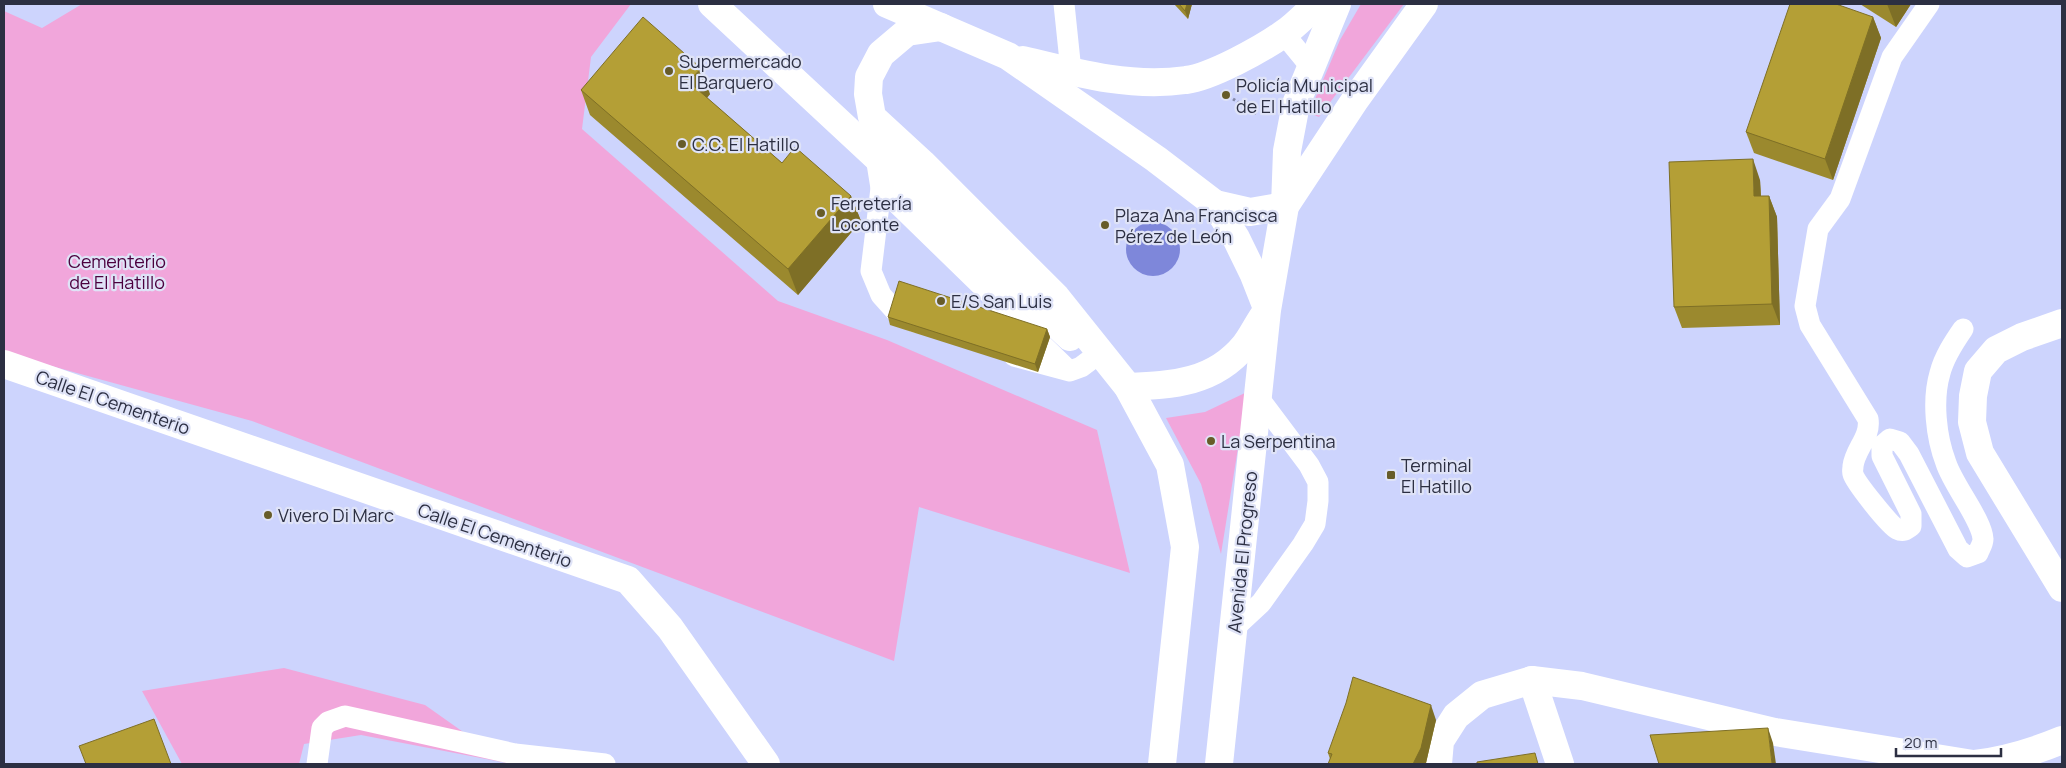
<svg xmlns="http://www.w3.org/2000/svg" width="2066" height="768" viewBox="0 0 2066 768" font-family="Manrope,sans-serif">
	<style>
		.green { fill: #f1a6db }
		.water { fill: #7e87da }
		.lines { fill: none; stroke-linecap: round; stroke-linejoin: round }
		.path { stroke: #8388a7; stroke-width: 3; stroke-dasharray: 2.5 2.5; stroke-linecap: butt }
		.lane { stroke: #fff; stroke-width: 21 }
		.street { stroke: #fff; stroke-width: 28 }
		.secondary { stroke: #fff; stroke-width: 28 }
		.wall { fill: #9b892e }
		.shaded-wall { fill: #7e6f26 }
		.building { fill: #b49f36; stroke: #7e6f26 }
		.poi-dot { fill: #675c29; stroke: #dfe3f7; stroke-width: 2 }
		.labels { text-anchor: middle; dominant-baseline: central; stroke-width: 4.5; stroke-linejoin: round; paint-order: stroke }
		.poi-label { font-size: 18px; fill: #2c2f42; stroke: #dfe3f7; text-anchor: start }
		.park-label { font-size: 18px; fill: #4b003e; stroke: #dfe3f7 }
		.street-label { font-size: 18px; fill: #2c2f42; stroke: #dfe3f7 }
	</style>
	<rect width="100%" height="100%" fill="#cdd4fd"/>
	<!-- green -->
	<g class="green">
		<polygon points="82,4 631,4 591,57 582,129 778,301 887,340 1097,430 1130,573 919,507 894,661 252,421 4,353 4,11 42,28"/>
		<polygon points="1361,4 1404,4 1319,117 1309,113 1340,40"/>
		<polygon points="1247,392 1221,554 1201,484 1166,418 1205,412"/>
		<polygon points="284,668 425,705 507,763 361,735 304,744 299,764 182,764 142,691"/>
	</g>
	<!-- water -->
	<circle class="water" cx="1153" cy="249" r="27"/>
	<g class="lines">
		<!-- path -->
		<polyline class="path" points="1233,99 1258,115"/>
		<!-- lane -->
		<g class="lane">
			<polyline points="1064,4 1071,71"/>
			<path d="M1929 4 1892 57 1840 199 1818 229 1805 306 1810 325 1868 419C1871 437 1855 449 1853 466 1853 469 1852 472 1853 474 1855 482 1890 526 1897 529 1903 532 1906 530 1911 526V514L1882 456V446L1890 439 1900 442 1909 454 1958 549 1967 557 1978 553C1980 548 1983 544 1983 539 1982 520 1953 485 1946 463 1936 437 1932 400 1940 373 1944 357 1954 342 1963 329"/>
			<polyline points="1284,34 1311,67"/>
			<polyline points="876,157 881,188 871,271 881,295 898,314 915,322"/>
			<polyline points="881,188 1067,369"/>
			<polyline points="1014,356 1070,371 1081,367 1093,358"/>
			<polyline points="1233,629 1261,603 1303,544 1315,524 1318,501 1318,482 1309,465 1258,397"/>
			<polyline points="317,764 322,728 328,722 345,716 515,754 605,764"/>
		</g>
		<!-- street -->
		<g class="street">
			<polyline points="1215,204 1250,212 1285,206 1355,100 1424,4"/>
			<polyline points="2062,323 2022,337 1996,350 1978,371 1973,396 1972,422 1980,453 2062,588"/>
			<polyline points="4,364 628,580 670,628 766,764"/>
			<polyline points="1532,680 1560,764"/>
			<polyline points="1438,764 1440,741 1456,716 1482,695 1532,680 1582,686 1775,732 1973,764"/>
			<path d="M1975 764C2006 760 2033 752 2062 740"/>
		</g>
		<!-- secondary -->
		<g class="secondary">
			<polyline points="712,4 1070,337"/>
			<polyline points="887,4 1008,56 1156,159 1215,204 1236,238 1254,275 1267,308"/>
			<polyline points="941,27 907,32 881,54 869,77 868,94 872,117 922,163 1056,297 1128,387 1170,465 1185,547 1162,764"/>
			<path d="M1023 60C1076 73 1131 88 1186 80 1211 77 1262 49 1283 34 1295 26 1306 14 1317 4"/>
			<path d="M1128 387C1173 385 1214 383 1245 345 1252 336 1257 325 1264 315"/>
			<polyline points="1219,764 1267,310 1285,206 1287,151 1296,104 1337,4"/>
		</g>
	</g>
	<!-- wall -->
	<g class="wall">
		<polygon points="1174,4 1192,4 1188,19"/>
		<polygon points="1860,4 1911,4 1896,27"/>
		<polygon points="1873,17 1881,38 1833,180 1754,153 1746,132"/>
		<polygon points="581,90 710,94 707,98 782,163 851,196 861,221 798,295 590,115"/>
		<polygon points="1760,180 1761,196 1769,196 1777,217 1780,325 1682,328 1674,307"/>
		<polygon points="888,317 1047,329 1050,337 1038,372 890,325"/>
		<polygon points="1436,720 1426,763 1330,759 1328,753"/>
	</g>
	<!-- shaded-wall -->
	<g class="shaded-wall">
		<polygon points="1187,4 1192,4 1188,19 1185,11"/>
		<polygon points="1887,4 1911,4 1896,27"/>
		<polygon points="1873,17 1881,38 1833,180 1825,159"/>
		<polygon points="701,68 710,94 698,108 689,82"/>
		<polygon points="1753,159 1760,180 1762,217 1754,196"/>
		<polygon points="851,196 861,221 798,295 788,269"/>
		<polygon points="1769,196 1777,217 1780,325 1772,304"/>
		<polygon points="1047,329 1050,337 1038,372 1035,364"/>
		<polygon points="1431,705 1436,720 1426,763 1426,764 1413,764"/>
		<polygon points="1768,728 1773,743 1776,764 1772,764"/>
	</g>
	<!-- building -->
	<g class="building">
		<polygon points="1179,4 1187,4 1185,11"/>
		<polygon points="1790,4 1836,4 1873,17 1825,159 1746,132"/>
		<polygon points="643,17 701,68 689,82 782,163 795,147 851,196 788,269 581,90"/>
		<polygon points="1753,159 1754,196 1769,196 1772,304 1674,307 1669,162"/>
		<polygon points="899,281 1047,329 1035,364 888,317"/>
		<polygon points="1353,677 1431,705 1421,748 1413,764 1328,764 1332,754 1328,753 1346,703"/>
		<polygon points="154,719 171,764 86,764 79,746"/>
		<polygon points="1768,728 1772,764 1659,764 1650,735"/>
		<polygon points="1535,753 1538,764 1477,764 1477,762"/>
	</g>
	<!-- markers -->
	<g class="poi-dot">
		<circle cx="669" cy="71" r="5"/>
		<circle cx="1226" cy="95" r="5"/>
		<circle cx="682" cy="144" r="5"/>
		<circle cx="821" cy="213" r="5"/>
		<circle cx="1105" cy="225" r="5"/>
		<circle cx="941" cy="301" r="5"/>
		<circle cx="1211" cy="441" r="5"/>
		<rect x="1386" y="470" width="10" height="10" rx="2.5"/>
		<circle cx="268" cy="515" r="5"/>
	</g>
	<g class="labels">
		<!-- poi labels -->
		<g class="poi-label">
			<text x="679" y="61">Supermercado<tspan x="679" dy="21">El Barquero</tspan></text>
			<text x="1236" y="85">Policía Municipal<tspan x="1236" dy="21">de El Hatillo</tspan></text>
			<text x="692" y="144">C.C. El Hatillo</text>
			<text x="831" y="203">Ferretería<tspan x="831" dy="21">Loconte</tspan></text>
			<text x="1115" y="215">Plaza Ana Francisca<tspan x="1115" dy="21">Pérez de León</tspan></text>
			<text x="951" y="301">E/S San Luis</text>
			<text x="1221" y="441">La Serpentina</text>
			<text x="1401" y="465">Terminal<tspan x="1401" dy="21">El Hatillo</tspan></text>
			<text x="278" y="515">Vivero Di Marc</text>
		</g>
		<!-- park labels -->
		<g class="park-label">
			<text x="117" y="261">Cementerio<tspan x="117" dy="21">de El Hatillo</tspan></text>
		</g>
		<!-- street labels -->
		<g class="street-label">
			<text transform="translate(113 402) rotate(19)">Calle El Cementerio</text>
			<text transform="translate(495 535) rotate(19)">Calle El Cementerio</text>
			<text transform="translate(1242 552) rotate(-84)">Avenida El Progreso</text>
		</g>
	</g>
	<!-- border -->
	<rect width="2066" height="768" fill="none" stroke="#2c2f42" stroke-width="10"/>
	<!-- scale -->
	<path d="M1896 748v8h105v-8" fill="none" stroke="#2c2f42" stroke-width="2.5"/>
	<text x="1904" y="748" font-size="15" fill="#2c2f42" stroke="#dfe3f7" stroke-width="4" paint-order="stroke">20 m</text>
</svg>
